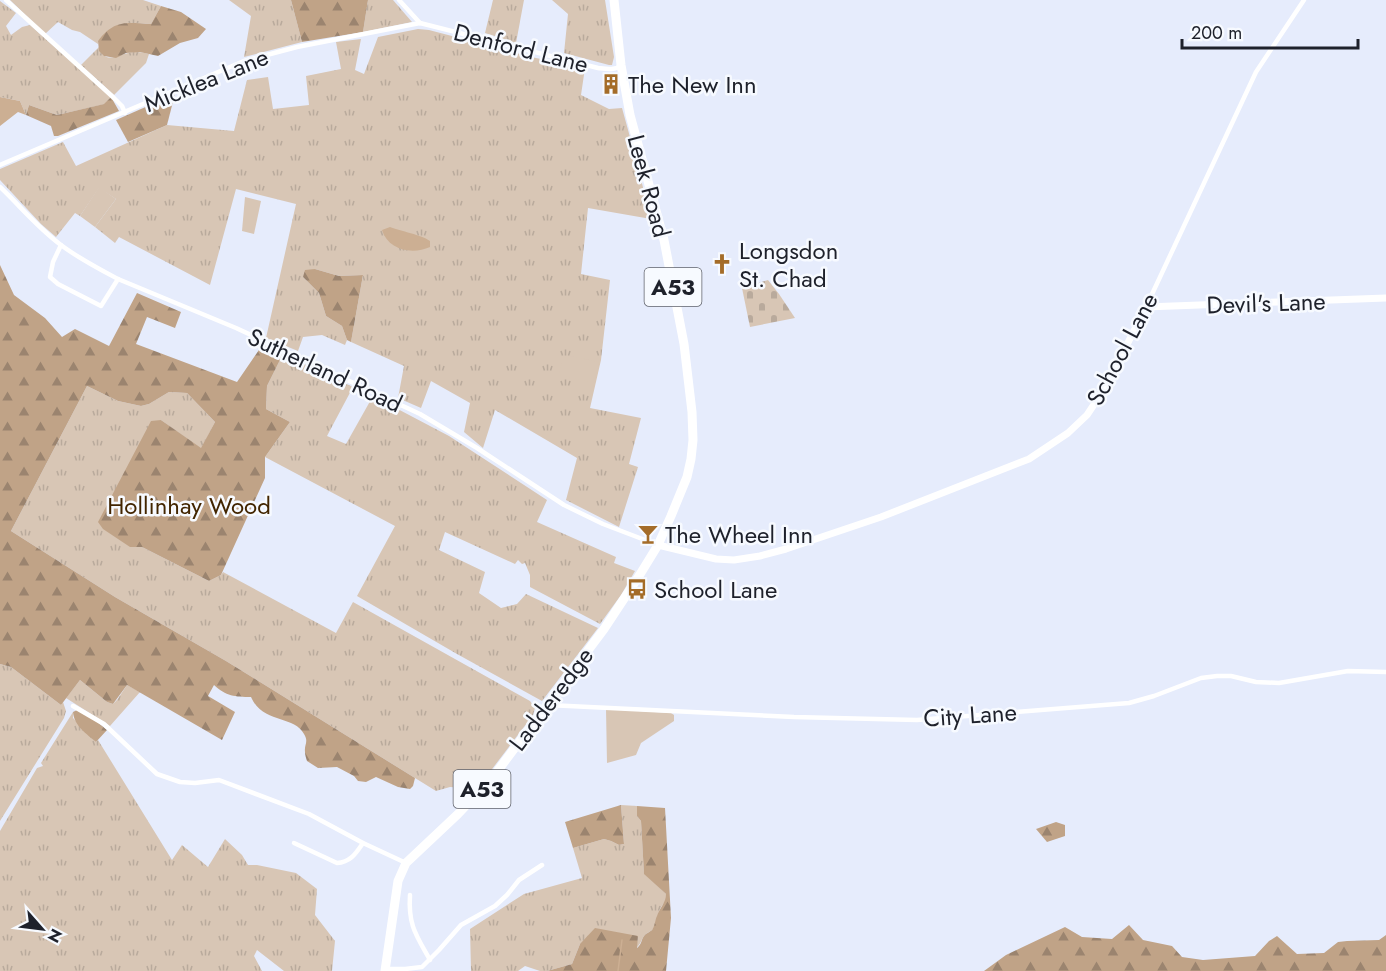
<svg xmlns="http://www.w3.org/2000/svg" width="1386" height="971" viewBox="0 0 1386 971" font-family="Jost,sans-serif">
	<style>
		.grass { fill: url(#grass-tufts) }
		.forest { fill: url(#forest-firs) }
		.cemetery { fill: url(#cemetery-stones) }
		.green { fill: #d8c6b5 }
		.water { fill: #ccaf93 }
		.lines { fill: none; stroke-linecap: round; stroke-linejoin: round }
		.stream { stroke: #ccaf93; stroke-width: 1.5 }
		.street { stroke: #fff; stroke-width: 4.5 }
		.secondary { stroke: #fff; stroke-width: 7 }
		.highway { stroke: #fff; stroke-width: 9 }
		.labels { text-anchor: middle; dominant-baseline: central; stroke-width: 5; stroke-linejoin: round; paint-order: stroke }
		.shield { fill: #f7faff; stroke: #5f626b; stroke-width: 1.5 }
		.shield-label { font-size: 22px; font-weight: bold; fill: #1e212b }
		.street-label { font-size: 24px; fill: #1e212b; stroke: #f7faff }
		.poi-label { font-size: 24px; fill: #1e212b; stroke: #f7faff; text-anchor: start }
		.park-label { font-size: 24px; fill: #422500; stroke: #f7faff }
	</style>
	<defs>
		<pattern id="grass-tufts" width="24" height="20" patternUnits="userSpaceOnUse" patternTransform="scale(1.5)"><rect width="24" height="20" fill="#d8c6b5"/><path d="M3 7l-1-3M5 7V3M7 7l1-3M15 17l-1-3M17 17v-4M19 17l1-3" fill="none" stroke="#b9aa9c"/></pattern>
		<pattern id="forest-firs" width="22" height="20" patternUnits="userSpaceOnUse" patternTransform="scale(1.5)"><rect width="22" height="20" fill="#c0a387"/><path d="M5 1l3.5 6h-7zM16 11l3.5 6h-7z" fill="#9b846f"/></pattern>
		<pattern id="cemetery-stones" width="16" height="16" patternUnits="userSpaceOnUse" patternTransform="scale(1.5)"><rect width="16" height="16" fill="#d8c6b5"/><path d="M2 7V4a2 2 0 0 1 4 0v3zM10 15v-3a2 2 0 0 1 4 0v3z" fill="#b9aa9c"/></pattern>
	</defs>
	<rect width="100%" height="100%" fill="#e6ecfc"/>
	<!-- grass -->
	<g class="grass">
		<polygon points="10,0 143,0 161,6 151,24 130,23 98,41 98,44 80,32 72,30 58,22 45,34"/>
		<polygon points="229,0 291,0 302,42 244,57 251,16"/>
		<polygon points="368,0 393,0 412,22 363,32"/>
		<polygon points="493,0 524,0 516,43 485,33"/>
		<polygon points="552,0 605,0 614,57 612,65 609,65 564,53 568,14"/>
		<polygon points="0,1 16,13 6,26 11,35 22,27 30,25 111,97 105,104 57,115 29,105 26,115 20,101 0,97"/>
		<polygon points="418,29 429,30 536,58 585,68 581,95 609,109 622,108 633,148 651,219 588,208 581,274 610,280 601,360 590,408 641,418 629,464 638,467 619,527 566,500 577,458 495,410 483,448 464,432 470,403 431,381 421,408 398,398 404,366 351,342 363,275 339,276 315,269 303,277 319,293 326,316 342,326 347,340 345,345 322,335 303,337 298,351 266,338 296,204 236,189 210,285 119,237 115,243 95,227 116,199 99,188 80,216 75,213 56,237 41,224 0,180 0,169 63,142 76,166 167,125 234,131 247,80 268,77 273,109 309,105 306,76 341,69 336,42 361,39 355,70 364,74 378,37"/>
		<path d="M99 47C104 64 116 56 128 53 136 51 142 52 149 54L146 63 114 95 81 65Z"/>
		<polygon points="283,354 353,387 327,436 346,444 373,396 449,436 547,500 537,522 616,557 614,563 635,571 621,595 600,624 530,587 530,575 525,563 522,564 518,560 515,564 445,532 439,550 485,572 479,593 501,608 517,604 526,594 598,628 542,701 457,654 357,596 395,526 265,457 290,422 266,409 267,386"/>
		<polygon points="87,386 118,401 141,406 149,404 169,392 187,393 215,422 201,449 161,420 142,547 209,581 221,575 223,572 336,633 353,602 530,701 535,708 533,715 477,789 450,787 436,791 226,661 115,597 11,531"/>
		<polygon points="0,664 11,667 61,705 63,702 66,711 64,718 0,821"/>
		<polygon points="80,680 107,702 113,704 117,700 127,685 140,692 110,726 66,698"/>
		<polygon points="73,712 73,718 96,742 98,740 172,860 182,845 208,867 225,839 242,855 248,865 257,865 296,873 317,889 315,915 335,941 332,971 284,971 257,950 254,956 262,971 0,971 0,831 37,768 43,766 41,763"/>
		<path d="M621 805 637 806V816L641 821 644 873 666 894V901C655 912 659 921 653 929 650 932 646 933 644 936 641 940 641 944 636 948L638 936 580 944 572 964 547 971H540L525 966 518 971H471L470 929 524 894 582 878 573 848 604 839 611 841 619 845 624 844Z"/>
	</g>
	<!-- forest -->
	<g class="forest">
		<polygon points="291,0 368,0 363,32 302,42"/>
		<path d="M161 6 181 12 206 29 198 38 180 43 158 56 140 52 126 53 116 58 104 56 99 51 98 41C115 19 126 23 151 24Z"/>
		<polygon points="175,94 167,125 128,142 116,120"/>
		<polygon points="111,97 119,111 58,136 54,136 51,126 26,115 29,105 57,115 104,104"/>
		<path d="M0 265 14 295 45 318 62 337 75 329 109 346 137 293 181 312 175 328 147 317 136 344 237 382 263 344 283 354 267 386 266 409 290 422 265 457V478L221 575 209 581 142 547H130L103 529 98 522 151 421 161 420 201 448 215 422 187 393 169 392 149 404 141 406 118 401 87 386 11 531 115 597 226 661 415 778 413 786 410 789 398 787 376 777 366 782 358 781 354 776 337 767 318 768 307 761C306 758 305 755 305 752 304 744 309 742 304 734 294 715 263 724 251 697 235 697 226 696 214 685L208 696 235 712 222 740 127 685 113 704 107 702 80 680 61 705 11 667 0 664Z"/>
		<polygon points="315,269 339,276 363,275 351,342 347,340 342,326 326,316 319,293 303,277 305,270"/>
		<path d="M77 710 96 721 107 730 96 742C87 734 74 726 73 712Z"/>
		<polygon points="621,805 624,844 619,845 611,841 604,839 573,848 565,822"/>
		<path d="M637 806 665 808 671 918 666 971H547L572 964 580 944 595 928 638 936 637 948C642 944 641 940 644 936 646 933 650 932 652 930 655 926 655 920 657 916 660 907 666 903 666 894L644 874 641 821 637 816Z"/>
		<polygon points="1056,822 1065,825 1065,836 1047,842 1036,829"/>
		<polygon points="1129,925 1143,940 1172,946 1182,957 1203,960 1255,956 1269,941 1277,936 1297,954 1324,953 1338,942 1347,941 1379,940 1386,935 1386,971 984,971 1006,955 1065,927 1082,937 1112,939"/>
	</g>
	<!-- cemetery -->
	<polygon class="cemetery" points="768,280 779,294 795,318 750,327 742,288"/>
	<!-- green -->
	<g class="green">
		<polygon points="99,187 116,199 95,227 80,216"/>
		<polygon points="245,197 261,201 254,234 242,231"/>
		<polygon points="570,356 599,362 595,383 559,375 562,362"/>
		<polygon points="606,709 671,713 674,715 674,721 641,743 636,755 607,763"/>
	</g>
	<!-- water -->
	<g class="water">
		<polygon points="0,97 20,101 26,115 18,112 0,126"/>
		<path d="M390 227C400 231 422 235 430 241V247C412 255 388 250 382 230Z"/>
	</g>
	<g class="lines">
		<!-- stream -->
		<polyline class="stream" points="618,971 622,940"/>
		<!-- street -->
		<g class="street">
			<polyline points="6,0 114,98 122,106 125,113"/>
			<polyline points="399,0 420,23"/>
			<path d="M0 165 244 61 297 47 420 23 598 68C606 69 615 71 621 65"/>
			<path d="M0 187C20 206 39 229 61 245 78 258 99 269 118 279L236 328 420 414 477 448 564 505 603 524 658 545"/>
			<polyline points="61,245 53,262 50,277 58,284 101,306 118,279"/>
			<polyline points="1146,307 1256,72 1304,0"/>
			<polyline points="548,705 794,717 917,720 1129,703 1154,696 1201,678 1217,676 1231,676 1256,682 1279,683 1348,671 1386,672"/>
			<polyline points="73,706 104,724 157,774 180,782 195,783 219,780 309,814 363,843 406,863"/>
			<path d="M294 843 337 863C351 862 356 853 363 843"/>
			<path d="M410 895C408 925 416 935 430 960"/>
			<polyline points="386,969 405,969 422,967 439,950 461,925 495,906 507,895 519,880 542,865"/>
		</g>
		<!-- secondary -->
		<polyline class="secondary" points="658,545 716,559 734,560 760,556 786,549 881,517 1029,459 1068,433 1087,415 1105,388 1146,307 1386,298"/>
		<!-- highway -->
		<polyline class="highway" points="385,971 398,881 406,863 458,814 493,777 604,629 639,576 658,545 671,516 687,477 691,459 693,440 692,412 684,344 664,240 630,115 621,65 614,0"/>
	</g>
	<!-- icons -->
	<defs>
		<g id="building-bare" transform="scale(1.62)"><path d="M-4-6H4V6H1V3H-1V6H-4ZM-2.5-4.3h1.7v1.8h-1.7ZM.8-4.3h1.7v1.8H.8ZM-2.5-1h1.7V.8h-1.7ZM.8-1h1.7V.8H.8Z" fill="#a46c29" stroke="#f7faff" stroke-width="2.5" paint-order="stroke"/></g>
		<g id="church-bare" transform="scale(1.62)"><path d="M-1.2-6h2.4v3.5h3.3v2.4h-3.3V6h-2.4V-.1h-3.3v-2.4h3.3Z" fill="#a46c29" stroke="#f7faff" stroke-width="2.5" paint-order="stroke"/></g>
		<g id="bar-bare" transform="scale(1.62)"><path d="M-6-5H6L.8 .8V4.5H3.5V6h-7V4.5H-.8V.8Z" fill="#a46c29" stroke="#f7faff" stroke-width="2.5" paint-order="stroke"/></g>
		<g id="bus-bare" transform="scale(1.62)"><path d="M-5-6H5V4H4V6H2V4H-2V6H-4V4H-5ZM-3.5-4V0h7V-4ZM-3.5 1.2v1.5H-2V1.2ZM2 1.2v1.5H3.5V1.2Z" fill="#a46c29" stroke="#f7faff" stroke-width="2.5" paint-order="stroke"/></g>
	</defs>
	<g fill-rule="evenodd">
		<use href="#building-bare" x="611" y="84"/>
		<use href="#church-bare" x="722" y="264"/>
		<use href="#bar-bare" x="648" y="534"/>
		<use href="#bus-bare" x="637" y="589"/>
	</g>
	<g class="labels">
		<!-- shield labels -->
		<g class="shield">
			<rect x="644.5" y="268" width="57" height="38" rx="4.5"/>
			<rect x="453.5" y="770" width="57" height="38" rx="4.5"/>
		</g>
		<g class="shield-label">
			<text x="673" y="287">A53</text>
			<text x="482" y="789">A53</text>
		</g>
		<!-- street labels -->
		<g class="street-label">
			<text transform="translate(521 48) rotate(14)">Denford Lane</text>
			<text transform="translate(206 80) rotate(-22)">Micklea Lane</text>
			<text transform="translate(649 186) rotate(75)">Leek Road</text>
			<text transform="translate(1266 303) rotate(-2)">Devil's Lane</text>
			<text transform="translate(1122 349) rotate(-62)">School Lane</text>
			<text transform="translate(325 370) rotate(25)">Sutherland Road</text>
			<text transform="translate(551 699) rotate(-53)">Ladderedge</text>
			<text transform="translate(970 715) rotate(-4)">City Lane</text>
		</g>
		<!-- poi labels -->
		<g class="poi-label">
			<text x="628" y="84">The New Inn</text>
			<text x="739" y="250">Longsdon<tspan x="739" dy="28">St. Chad</tspan></text>
			<text x="665" y="534">The Wheel Inn</text>
			<text x="654" y="589">School Lane</text>
		</g>
		<!-- park labels -->
		<g class="park-label">
			<text x="189" y="505">Hollinhay Wood</text>
		</g>
	</g>
	<!-- north arrow -->
	<g transform="translate(42 929) rotate(118)" stroke="#f7faff" stroke-width="4.5" paint-order="stroke">
	<path d="M0-4.5L10 22L0 15L-10 22Z" fill="#1e212b"/>
	<text y="-9" font-size="16" font-weight="bold" text-anchor="middle" fill="#1e212b">N</text>
	</g>
	<!-- scale -->
	<path d="M1182 39v9h176v-9" fill="none" stroke="#1e212b" stroke-width="3"/>
	<text x="1191" y="39" font-size="18" fill="#1e212b" stroke="#f7faff" stroke-width="4.5" paint-order="stroke">200 m</text>
</svg>
